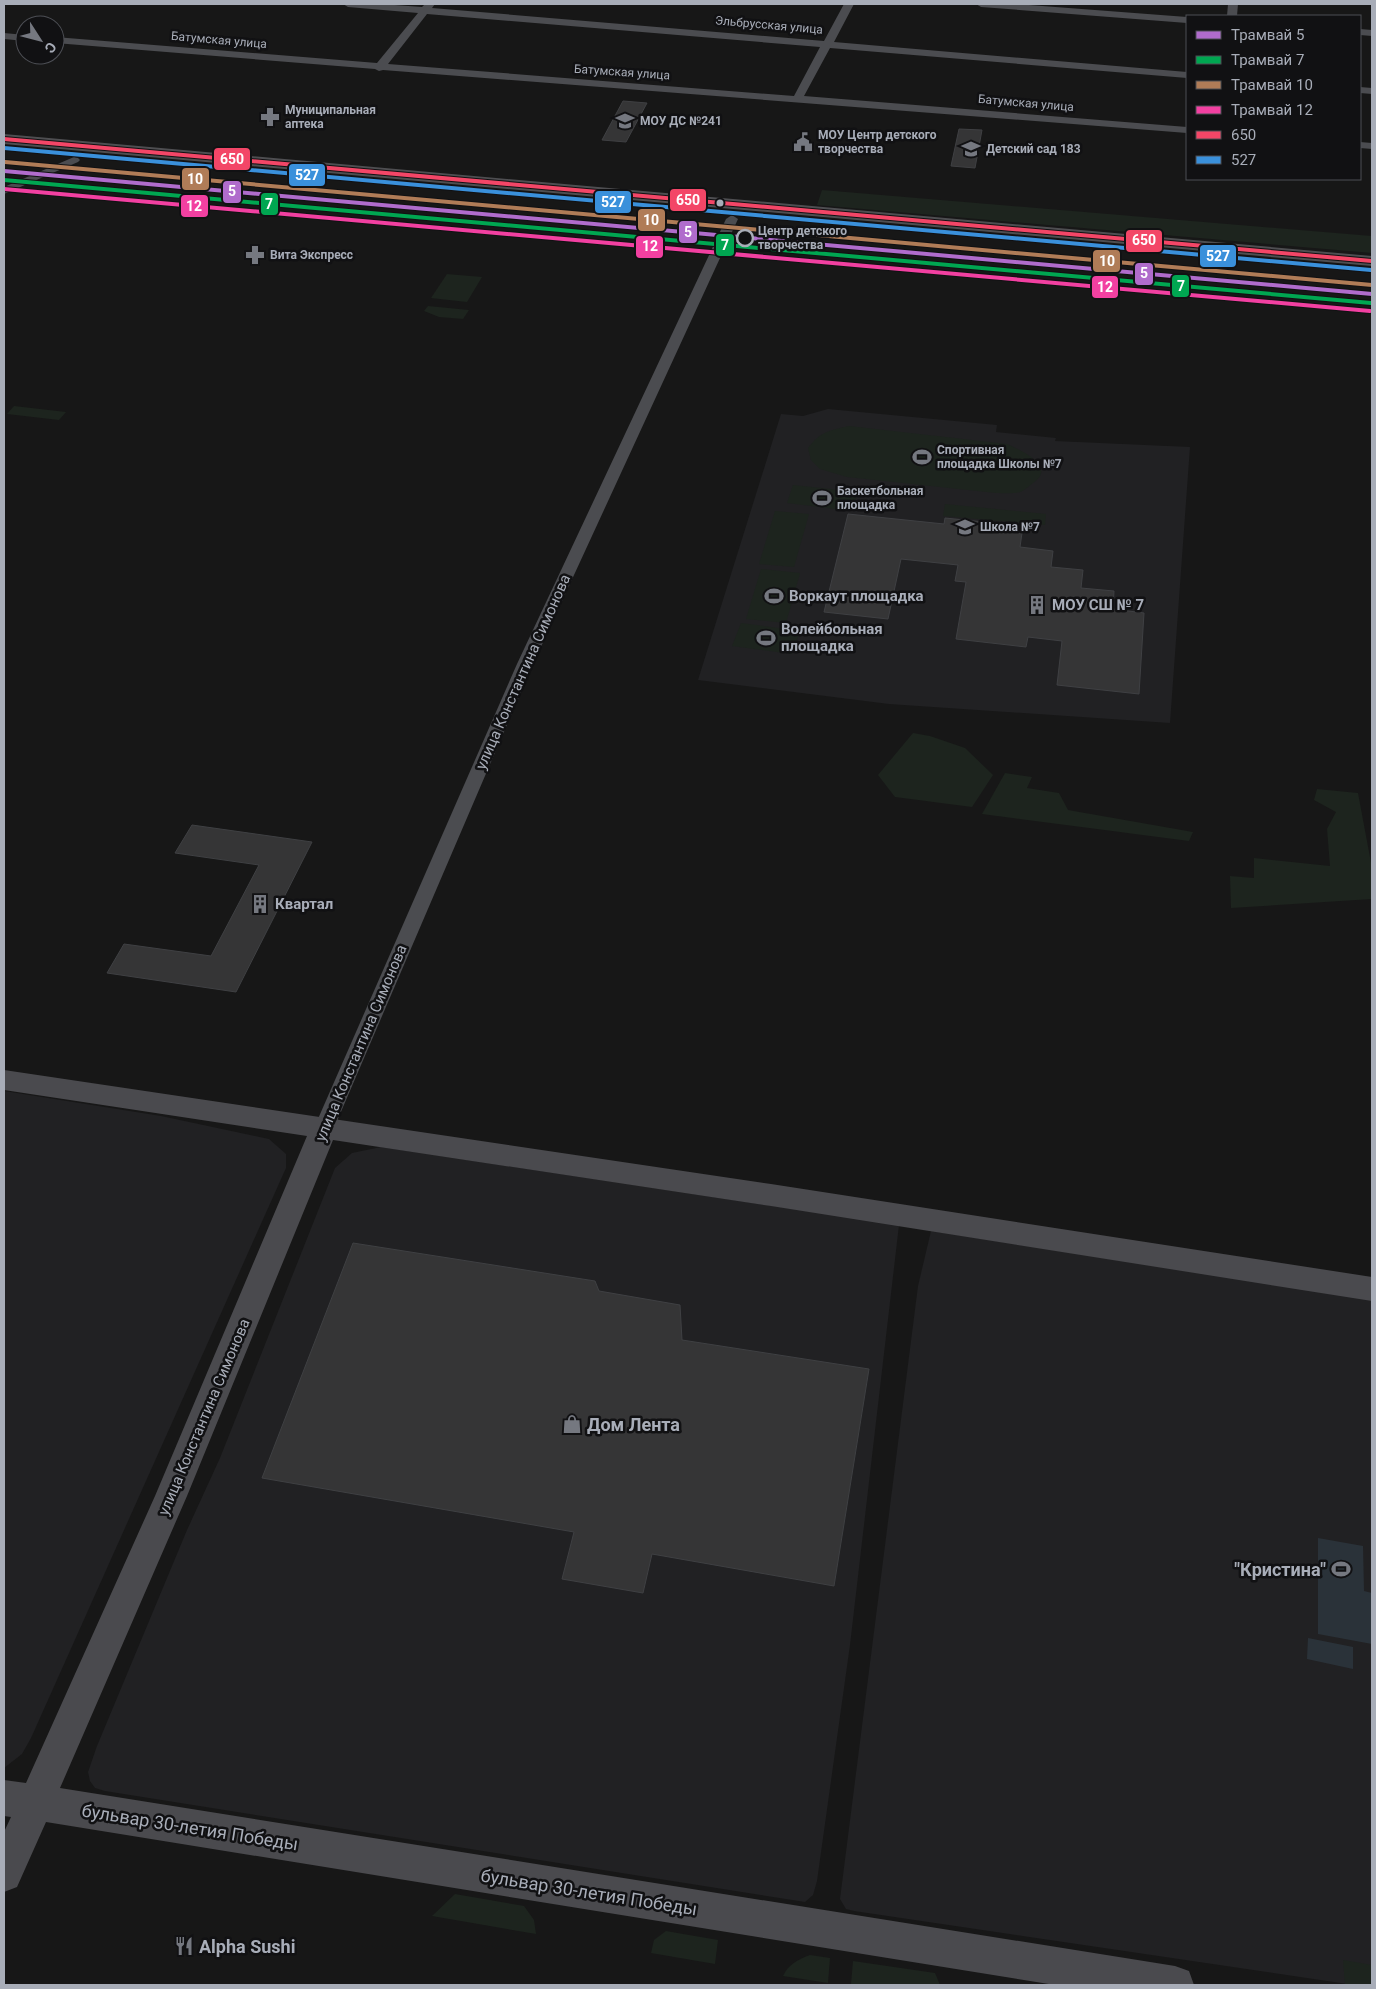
<svg xmlns="http://www.w3.org/2000/svg" width="1376" height="1989" viewBox="0 0 1376 1989" font-family="Roboto,sans-serif">
	<style>
		.built { fill: #212123 }
		.green { fill: #1d241e }
		.water { fill: #2a3239 }
		.building { fill: #353536; stroke: #3f4043 }
		.lines { fill: none; stroke-linecap: round; stroke-linejoin: round }
		.street { fill: #4b4c50; fill-rule: evenodd }
		.secondary { fill: #4a4a4e; fill-rule: evenodd }
		.highway { fill: #4e4e51; fill-rule: evenodd }
		.bus-1-casing { stroke: #111113; stroke-width: 6 }
		.bus-2-casing { stroke: #111113; stroke-width: 6 }
		.bus-1 { stroke: #f34667; stroke-width: 4 }
		.bus-2 { stroke: #3a90db; stroke-width: 4 }
		.tram-1-casing { stroke: #111113; stroke-width: 6 }
		.tram-2-casing { stroke: #111113; stroke-width: 6 }
		.tram-3-casing { stroke: #111113; stroke-width: 6 }
		.tram-4-casing { stroke: #111113; stroke-width: 6 }
		.tram-1 { stroke: #b06ccc; stroke-width: 4 }
		.tram-2 { stroke: #00a651; stroke-width: 4 }
		.tram-3 { stroke: #b07c57; stroke-width: 4 }
		.tram-4 { stroke: #f240a1; stroke-width: 4 }
		.bus-dot { fill: #a8adb8; stroke: #111113; stroke-width: 2 }
		.stop-dot { fill: #111113; stroke: #a8adb8; stroke-width: 2.5 }
		.labels { text-anchor: middle; dominant-baseline: central; stroke-width: 5; stroke-linejoin: round; paint-order: stroke }
		.far-street-label { font-size: 12px; fill: #a8adb8; stroke: #111113 }
		.far-poi-label { font-size: 12px; font-weight: bold; fill: #a8adb8; stroke: #111113; text-anchor: start }
		.far-stop-label { font-size: 12px; font-weight: bold; fill: #a8adb8; stroke: #111113; text-anchor: start }
		.poi-label { font-size: 15px; font-weight: bold; fill: #a8adb8; stroke: #111113; text-anchor: start }
		.street-label { font-size: 15px; fill: #a8adb8; stroke: #111113 }
		.near-poi-label { font-size: 18px; font-weight: bold; fill: #a8adb8; stroke: #111113; text-anchor: start }
		.near-street-label { font-size: 18px; fill: #a8adb8; stroke: #111113 }
		.line-badge { stroke: #111113; stroke-width: 2 }
		.badge-label { font-size: 14px; text-anchor: middle; font-weight: bold; fill: #fff }
	</style>
	<rect width="100%" height="100%" fill="#171717"/>
	<!-- built -->
	<g class="built">
		<polygon points="828,409 997,425 996,432 1056,438 1055,441 1190,447 1170,723 889,704 698,680 781,414 803,416"/>
		<polygon points="4,1091 161,1116 269,1139 286,1154 286,1168 31,1738 22,1754 4,1768"/>
		<polygon points="381,1147 899,1225 850,1645 817,1881 813,1895 805,1902 105,1791 95,1788 90,1781 88,1772 97,1746 187,1530 220,1458 335,1168 352,1153"/>
		<polygon points="931,1231 1372,1300 1372,1985 1354,1985 854,1911 846,1909 840,1899 918,1286"/>
	</g>
	<!-- green -->
	<g class="green">
		<polygon points="822,190 1372,236 1372,253 817,205"/>
		<polygon points="447,274 482,277 467,302 431,298"/>
		<polygon points="428,306 469,310 463,319 439,317 424,311"/>
		<polygon points="14,406 66,412 59,420 7,414"/>
		<path d="M849 426 1007 444C1020 450 1058 466 1033 483 1029 486 1024 491 1020 492 1013 494 1003 493 996 493L847 477 820 469 811 460 808 448C820 432 830 430 849 426Z"/>
		<polygon points="793,485 858,492 852,511 787,503"/>
		<polygon points="945,504 1046,514 1045,525 943,516"/>
		<polygon points="775,511 809,514 794,567 759,564"/>
		<polygon points="761,569 800,573 786,623 746,619"/>
		<polygon points="741,623 800,631 792,654 732,646"/>
		<polygon points="913,733 930,736 965,748 993,775 972,807 895,797 878,775"/>
		<polygon points="1005,773 1032,777 1027,788 1059,793 1068,810 1193,832 1189,841 982,814"/>
		<polygon points="1317,789 1358,793 1372,868 1372,899 1231,908 1230,876 1254,878 1254,858 1330,866 1327,829 1336,812 1314,800"/>
		<polygon points="455,1894 524,1906 534,1920 536,1934 432,1916"/>
		<polygon points="666,1931 718,1940 715,1964 651,1953 654,1940"/>
		<path d="M810 1955 830 1958 828 1983 783 1976C789 1964 797 1960 810 1955Z"/>
		<polygon points="1343,1960 1372,1965 1372,1985 1345,1984"/>
		<polygon points="853,1961 935,1973 940,1985 851,1984"/>
	</g>
	<!-- water -->
	<g class="water">
		<polygon points="1318,1538 1363,1546 1364,1591 1372,1593 1372,1644 1318,1634"/>
		<polygon points="1308,1638 1353,1647 1353,1669 1307,1659"/>
	</g>
	<!-- building -->
	<g class="building">
		<polygon points="623,101 647,103 626,142 602,140"/>
		<polygon points="959,129 982,130 975,168 951,166"/>
		<polygon points="848,514 944,524 945,518 1023,526 1020,547 1053,551 1051,567 1083,570 1081,588 1114,591 1113,609 1144,613 1139,694 1057,685 1062,641 1028,637 1026,647 956,639 966,582 955,581 958,565 901,559 888,619 824,612"/>
		<polygon points="192,825 312,842 236,992 107,973 124,944 211,956 259,865 175,853"/>
		<polygon points="353,1243 595,1281 599,1291 680,1305 682,1340 869,1369 834,1586 652,1554 643,1593 562,1579 574,1532 262,1478"/>
	</g>
	<g class="lines">
		<!-- street -->
		<g class="street">
			<path d="M343 4H381L422 7 425 4H435L432 8 824 41 844 4H854L834 42 1187 72V78L830 48 804 96 1187 127V133L383 70 379 71 375 69 55 43V37L377 63 418 13 348 7ZM427 14 820 47 794 96 388 64Z"/>
			<polygon points="976,4 1016,4 1187,17 1187,23 981,7"/>
			<polygon points="1228,4 1238,4 1237,16 1227,16"/>
			<polygon points="1360,29 1372,30 1372,36 1360,35"/>
			<polygon points="4,33 25,35 25,41 4,39"/>
			<polygon points="1360,87 1372,88 1372,94 1360,93"/>
			<polygon points="1360,142 1372,143 1372,149 1360,148"/>
			<polygon points="74,157 78,158 80,160 78,162 4,194 4,187"/>
			<polygon points="732,215 738,219 533,664 334,1128 331,1133 324,1135 317,1133 314,1128 517,664 726,219"/>
		</g>
		<!-- secondary -->
		<polygon class="secondary" points="4,1070 771,1184 1372,1277 1372,1301 771,1206 333,1140 187,1496 60,1788 1175,1966 1189,1971 1194,1985 1055,1985 46,1822 17,1887 4,1892 4,1832 11,1817 4,1816 4,1780 26,1783 155,1496 307,1136 4,1090"/>
		<!-- highway -->
		<polygon class="highway" points="4,134 1372,256 1372,266 4,144"/>
		<!-- bus-1 casing -->
		<g class="bus-1-casing">
			<polyline id="bus-1" points="4,139 1372,261"/>
		</g>
		<!-- bus-2 casing -->
		<g class="bus-2-casing">
			<polyline id="bus-2" points="4,148 1371,270"/>
		</g>
		<!-- bus-1 -->
		<use href="#bus-1" class="bus-1"/>
		<!-- bus-2 -->
		<use href="#bus-2" class="bus-2"/>
		<!-- tram-1 casing -->
		<g class="tram-1-casing">
			<polyline id="tram-1" points="4,171 1372,294"/>
		</g>
		<!-- tram-2 casing -->
		<g class="tram-2-casing">
			<polyline id="tram-2" points="4,180 1371,303"/>
		</g>
		<!-- tram-3 casing -->
		<g class="tram-3-casing">
			<polyline id="tram-3" points="5,162 1372,285"/>
		</g>
		<!-- tram-4 casing -->
		<g class="tram-4-casing">
			<polyline id="tram-4" points="4,189 1370,311"/>
		</g>
		<!-- tram-1 -->
		<use href="#tram-1" class="tram-1"/>
		<!-- tram-2 -->
		<use href="#tram-2" class="tram-2"/>
		<!-- tram-3 -->
		<use href="#tram-3" class="tram-3"/>
		<!-- tram-4 -->
		<use href="#tram-4" class="tram-4"/>
	</g>
	<!-- icons -->
	<defs>
		<g id="pharmacy-bare" transform="scale(1.5)"><path d="M-2-6h4v4h4v4h-4v4h-4v-4h-4v-4h4Z" fill="#757880" stroke="#111113" stroke-width="2.5" paint-order="stroke"/></g>
		<g id="school-bare" transform="scale(1.5)"><path d="M0-5L7-2L0 1L-7-2ZM-4 1L0 2.5L4 1V4Q0 6-4 4Z" fill="#757880" stroke="#111113" stroke-width="2.5" paint-order="stroke"/></g>
		<g id="civic-bare" transform="scale(1.5)"><path d="M-.6-6.5H3V-4.5H.6V-3L4-1V1h2V6H-6V1h2V-1L-.6-3ZM-1.2 2.5V6h2.4V2.5Z" fill="#757880" stroke="#111113" stroke-width="2.5" paint-order="stroke"/></g>
		<g id="stadium-bare" transform="scale(1.5)"><path d="M0-5a6.5 5 0 1 0 0 10a6.5 5 0 1 0 0-10ZM-3.5-1.8h7v3.6h-7Z" fill="#757880" stroke="#111113" stroke-width="2.5" paint-order="stroke"/></g>
		<g id="building-bare" transform="scale(1.5)"><path d="M-4-6H4V6H1V3H-1V6H-4ZM-2.5-4.3h1.7v1.8h-1.7ZM.8-4.3h1.7v1.8H.8ZM-2.5-1h1.7V.8h-1.7ZM.8-1h1.7V.8H.8Z" fill="#757880" stroke="#111113" stroke-width="2.5" paint-order="stroke"/></g>
		<g id="shop-bare" transform="scale(1.5)"><path d="M-5-2.5h2.3a2.7 3.5 0 0 1 5.4 0H5L5.5 6h-11ZM-1.5-2.5h3a1.5 2.3 0 0 0-3 0Z" fill="#757880" stroke="#111113" stroke-width="2.5" paint-order="stroke"/></g>
		<g id="restaurant-bare" transform="scale(1.5)"><path d="M-5-6h1v4h1v-4h1v4h1v-4h1v5L-1.5 .5V6h-2V.5L-5-1ZM5-6V6H3V1.5H1.5Q1.5-4 5-6Z" fill="#757880" stroke="#111113" stroke-width="2.5" paint-order="stroke"/></g>
	</defs>
	<g fill-rule="evenodd">
		<use href="#pharmacy-bare" x="270" y="117"/>
		<use href="#school-bare" x="625" y="121"/>
		<use href="#civic-bare" x="803" y="142"/>
		<use href="#school-bare" x="971" y="149"/>
		<use href="#pharmacy-bare" x="255" y="255"/>
		<use href="#stadium-bare" x="922" y="457"/>
		<use href="#stadium-bare" x="822" y="498"/>
		<use href="#school-bare" x="965" y="527"/>
		<use href="#stadium-bare" x="774" y="596"/>
		<use href="#building-bare" x="1037" y="605"/>
		<use href="#stadium-bare" x="766" y="638"/>
		<use href="#building-bare" x="260" y="904"/>
		<use href="#shop-bare" x="572" y="1424"/>
		<use href="#stadium-bare" x="1341" y="1569"/>
		<use href="#restaurant-bare" x="184" y="1946"/>
	</g>
	<!-- markers -->
	<circle class="bus-dot" cx="720" cy="203" r="4.5"/>
	<circle class="stop-dot" cx="745" cy="238" r="8"/>
	<g class="labels">
		<!-- far-street labels -->
		<g class="far-street-label">
			<text transform="translate(769 25) rotate(5)">Эльбрусская улица</text>
			<text transform="translate(219 40) rotate(5)">Батумская улица</text>
			<text transform="translate(622 72) rotate(4)">Батумская улица</text>
			<text transform="translate(1026 103) rotate(5)">Батумская улица</text>
		</g>
		<!-- far-poi labels -->
		<g class="far-poi-label">
			<text x="285" y="110">Муниципальная<tspan x="285" dy="14">аптека</tspan></text>
			<text x="640" y="121">МОУ ДС №241</text>
			<text x="818" y="135">МОУ Центр детского<tspan x="818" dy="14">творчества</tspan></text>
			<text x="986" y="149">Детский сад 183</text>
			<text x="270" y="255">Вита Экспресс</text>
			<text x="937" y="450">Спортивная<tspan x="937" dy="14">площадка Школы №7</tspan></text>
			<text x="837" y="491">Баскетбольная<tspan x="837" dy="14">площадка</tspan></text>
			<text x="980" y="527">Школа №7</text>
		</g>
		<!-- far-stop labels -->
		<g class="far-stop-label">
			<text x="758" y="231">Центр детского<tspan x="758" dy="14">творчества</tspan></text>
		</g>
		<!-- poi labels -->
		<g class="poi-label">
			<text x="789" y="596">Воркаут площадка</text>
			<text x="1052" y="605">МОУ СШ № 7</text>
			<text x="781" y="629">Волейбольная<tspan x="781" dy="17">площадка</tspan></text>
			<text x="275" y="904">Квартал</text>
		</g>
		<!-- street labels -->
		<g class="street-label">
			<text transform="translate(523 672) rotate(-66)">улица Константина Симонова</text>
			<text transform="translate(361 1043) rotate(-67)">улица Константина Симонова</text>
			<text transform="translate(204 1417) rotate(-67)">улица Константина Симонова</text>
		</g>
		<!-- near-poi labels -->
		<g class="near-poi-label">
			<text x="587" y="1424">Дом Лента</text>
			<text x="1326" y="1569" text-anchor="end">"Кристина"</text>
			<text x="199" y="1946">Alpha Sushi</text>
		</g>
		<!-- near-street labels -->
		<g class="near-street-label">
			<text transform="translate(190 1827) rotate(9)">бульвар 30-летия Победы</text>
			<text transform="translate(589 1892) rotate(9)">бульвар 30-летия Победы</text>
		</g>
	</g>
	<g class="line-badge">
		<rect x="213" y="147" width="38" height="24" rx="5" fill="#f34667"/>
		<rect x="288" y="163" width="38" height="24" rx="5" fill="#3a90db"/>
		<rect x="181" y="167" width="29" height="24" rx="5" fill="#b07c57"/>
		<rect x="222" y="180" width="20" height="24" rx="5" fill="#b06ccc"/>
		<rect x="669" y="188" width="38" height="24" rx="5" fill="#f34667"/>
		<rect x="594" y="190" width="38" height="24" rx="5" fill="#3a90db"/>
		<rect x="260" y="192" width="19" height="24" rx="5" fill="#00a651"/>
		<rect x="180" y="194" width="29" height="24" rx="5" fill="#f240a1"/>
		<rect x="637" y="208" width="29" height="24" rx="5" fill="#b07c57"/>
		<rect x="678" y="220" width="20" height="24" rx="5" fill="#b06ccc"/>
		<rect x="1125" y="229" width="38" height="24" rx="5" fill="#f34667"/>
		<rect x="715" y="233" width="20" height="24" rx="5" fill="#00a651"/>
		<rect x="635" y="235" width="29" height="24" rx="5" fill="#f240a1"/>
		<rect x="1199" y="244" width="38" height="24" rx="5" fill="#3a90db"/>
		<rect x="1092" y="249" width="29" height="24" rx="5" fill="#b07c57"/>
		<rect x="1134" y="262" width="20" height="24" rx="5" fill="#b06ccc"/>
		<rect x="1171" y="274" width="19" height="24" rx="5" fill="#00a651"/>
		<rect x="1091" y="275" width="28" height="24" rx="5" fill="#f240a1"/>
	</g>
	<g class="badge-label">
		<text x="232" y="164">650</text>
		<text x="307" y="180">527</text>
		<text x="195" y="184">10</text>
		<text x="232" y="196">5</text>
		<text x="688" y="205">650</text>
		<text x="613" y="207">527</text>
		<text x="269" y="209">7</text>
		<text x="194" y="211">12</text>
		<text x="651" y="225">10</text>
		<text x="688" y="237">5</text>
		<text x="1144" y="245">650</text>
		<text x="725" y="250">7</text>
		<text x="650" y="251">12</text>
		<text x="1218" y="261">527</text>
		<text x="1107" y="266">10</text>
		<text x="1144" y="278">5</text>
		<text x="1181" y="291">7</text>
		<text x="1105" y="292">12</text>
	</g>
	<!-- border -->
	<rect width="1376" height="1989" fill="none" stroke="#a8adb8" stroke-width="10"/>
	<!-- legend -->
	<rect x="1186" y="15" width="175" height="165" fill="#111113" stroke="#4d4f55"/>
	<rect x="1196" y="31" width="25" height="8" fill="#b06ccc" stroke="#4d4f55"/>
	<text x="1231" y="40" font-size="15" fill="#a8adb8">Трамвай 5</text>
	<rect x="1196" y="56" width="25" height="8" fill="#00a651" stroke="#4d4f55"/>
	<text x="1231" y="65" font-size="15" fill="#a8adb8">Трамвай 7</text>
	<rect x="1196" y="81" width="25" height="8" fill="#b07c57" stroke="#4d4f55"/>
	<text x="1231" y="90" font-size="15" fill="#a8adb8">Трамвай 10</text>
	<rect x="1196" y="106" width="25" height="8" fill="#f240a1" stroke="#4d4f55"/>
	<text x="1231" y="115" font-size="15" fill="#a8adb8">Трамвай 12</text>
	<rect x="1196" y="131" width="25" height="8" fill="#f34667" stroke="#4d4f55"/>
	<text x="1231" y="140" font-size="15" fill="#a8adb8">650</text>
	<rect x="1196" y="156" width="25" height="8" fill="#3a90db" stroke="#4d4f55"/>
	<text x="1231" y="165" font-size="15" fill="#a8adb8">527</text>
	<!-- north arrow -->
	<g transform="translate(40 40) rotate(126)"><circle r="24" fill="#111113" stroke="#4d4f55"/>
	<path d="M0-4L9 19L0 12L-9 19Z" fill="#757880"/>
	<text y="-8" font-size="14" font-weight="bold" text-anchor="middle" fill="#a8adb8">С</text>
	</g>
</svg>
